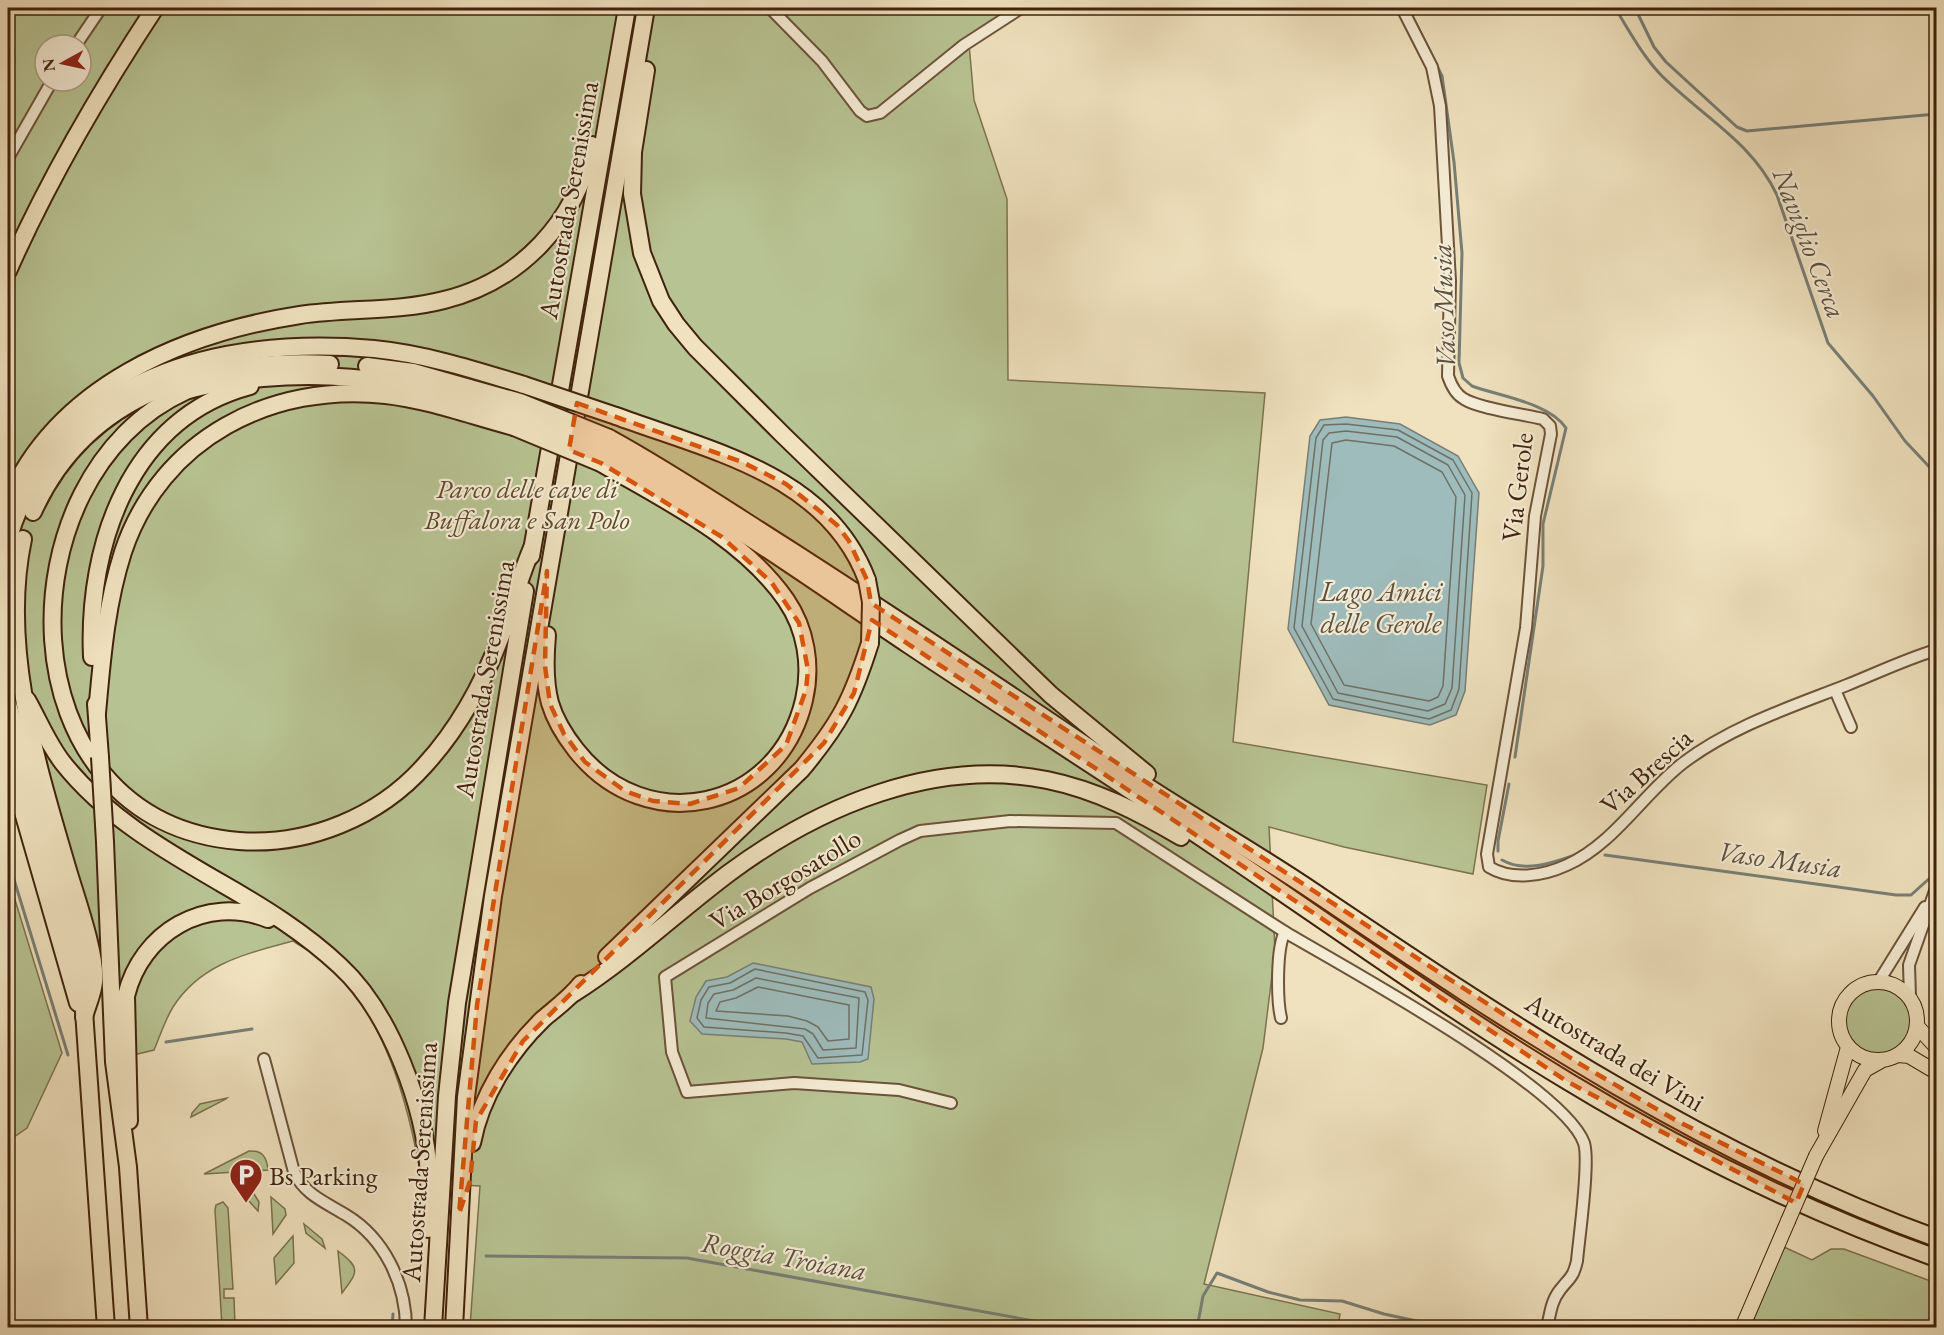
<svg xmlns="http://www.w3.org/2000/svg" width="1944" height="1335" viewBox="0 0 1944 1335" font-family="'EB Garamond',serif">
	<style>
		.green { fill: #b8c393; stroke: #7c7350; stroke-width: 1.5; fill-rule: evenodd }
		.water { fill: #9ebcbc; stroke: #787f76; stroke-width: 1.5 }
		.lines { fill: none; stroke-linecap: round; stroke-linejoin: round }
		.shore { stroke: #6f7064; stroke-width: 1.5 }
		.stream { stroke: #787f76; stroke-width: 3 }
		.minor-casing { stroke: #6c5339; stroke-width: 14 }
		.major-casing { stroke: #40230c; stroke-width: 16 }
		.highway-casing { stroke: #40230c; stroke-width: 20 }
		.minor { stroke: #f5ecd5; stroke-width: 10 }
		.major { stroke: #f0e2bf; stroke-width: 14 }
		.highway { stroke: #f0e2bf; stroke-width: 16 }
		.major-bridge-casing { stroke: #40230c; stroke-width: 16; stroke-linecap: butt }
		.highway-bridge-casing { stroke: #40230c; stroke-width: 20; stroke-linecap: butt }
		.major-bridge { stroke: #f0e2bf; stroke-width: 14 }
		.highway-bridge { stroke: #f0e2bf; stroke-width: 16 }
		.marked { fill: #d7540c; fill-opacity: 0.2; stroke: #d7540c; stroke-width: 4.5; stroke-dasharray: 12 8; stroke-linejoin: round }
		.labels { text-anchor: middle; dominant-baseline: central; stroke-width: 4.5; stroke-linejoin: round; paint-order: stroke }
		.street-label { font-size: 27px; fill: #40230c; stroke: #f5ecd5 }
		.park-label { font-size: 27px; font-style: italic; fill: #5e4b2e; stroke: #f5ecd5 }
		.poi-label { font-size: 27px; fill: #40230c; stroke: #f5ecd5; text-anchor: start }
		.water-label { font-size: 28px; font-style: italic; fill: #5c5141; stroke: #f5ecd5 }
	</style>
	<rect width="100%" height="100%" fill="#f0e2bf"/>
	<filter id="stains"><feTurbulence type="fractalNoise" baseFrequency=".00333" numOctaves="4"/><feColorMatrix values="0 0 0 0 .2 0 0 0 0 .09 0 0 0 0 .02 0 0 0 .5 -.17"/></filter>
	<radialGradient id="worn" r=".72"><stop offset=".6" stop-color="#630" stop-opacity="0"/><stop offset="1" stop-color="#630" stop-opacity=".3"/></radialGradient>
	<!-- green -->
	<g class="green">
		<path d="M8 8H1024L969 44 974 100 1007 199 1008 380 1265 393 1233 742 1487 785 1473 874 1344 847 1269 827 1275 951 1263 1048 1204 1284 1340 1314 1338 1327H470L480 1186 422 1183C409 1105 385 1010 320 958 312 952 301 947 293 941 246 954 201 963 173 1007 165 1020 160 1036 154 1050L133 1055 8 750ZM45 45H81V81H45Z"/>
		<polygon points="12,890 62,1053 27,1128 8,1141 8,892"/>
		<circle cx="1877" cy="1021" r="35"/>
		<polygon points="227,1098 226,1099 191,1117 192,1113 200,1104"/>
		<path d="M249 1151C263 1150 267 1158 268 1170L204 1174Z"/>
		<polygon points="239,1190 254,1194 259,1202 258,1211"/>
		<polygon points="271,1197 285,1209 286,1215 273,1234"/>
		<polygon points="223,1202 228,1208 233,1289 224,1289 224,1298 234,1298 235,1327 222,1327 215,1210 216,1205"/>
		<polygon points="304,1224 322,1239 325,1248 306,1233"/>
		<polygon points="293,1236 294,1263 276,1284 274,1258"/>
		<polygon points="1784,1247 1812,1260 1831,1249 1844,1249 1936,1283 1936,1327 1750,1327"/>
		<path d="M338 1251C361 1268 358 1272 342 1293Z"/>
	</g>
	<!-- water -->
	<g class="water">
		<polygon points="1346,417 1400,424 1458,456 1479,493 1465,691 1456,715 1430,725 1329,705 1288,629 1310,436 1320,420"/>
		<polygon points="753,963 871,987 874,999 868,1059 860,1062 812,1064 802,1042 786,1039 702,1034 690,1021 696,997 706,981 727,977"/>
	</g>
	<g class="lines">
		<!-- shore -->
		<g class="shore">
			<polygon points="1346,424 1398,430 1453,460 1472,493 1459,689 1451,710 1429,719 1333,699 1294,628 1316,438 1324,425"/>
			<polygon points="1346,431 1397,437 1448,465 1465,495 1452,688 1445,704 1428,711 1338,693 1302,626 1323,440 1329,433"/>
			<polygon points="1346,440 1394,446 1442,472 1456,497 1443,686 1438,697 1429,701 1344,685 1311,624 1332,443"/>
			<polygon points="755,969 865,992 868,1000 862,1055 818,1058 803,1036 786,1033 704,1027 697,1018 701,1000 709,987 730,983"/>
			<polygon points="756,978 859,998 856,1048 823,1050 813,1034 805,1029 706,1018 708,1003 714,994 733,990"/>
			<polygon points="758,987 849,1005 849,1039 828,1041 818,1027 807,1021 788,1016 716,1011 720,1002 736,998"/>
		</g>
		<!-- stream -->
		<g class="stream">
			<path d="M1408 8 1442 76 1454 162 1462 253 1459 363 1463 378 1472 386C1499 396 1550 403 1566 428L1543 524V566L1515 757"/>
			<path d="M1615 8C1629 30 1643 57 1662 76 1703 117 1751 141 1777 195L1828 343 1873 396 1905 441 1936 474"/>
			<polyline points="1635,8 1654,47 1666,62 1737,127 1747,131 1936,114"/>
			<polyline points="1498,851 1498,841 1509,784"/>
			<polyline points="1605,855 1896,895 1911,895 1931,877 1936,867"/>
			<polyline points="8,860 68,1055"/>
			<path d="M1502 860C1525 873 1552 863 1575 855"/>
			<polyline points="166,1042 252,1029"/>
			<polyline points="486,1256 687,1258 1073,1328"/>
			<polyline points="392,1328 393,1314"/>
			<polyline points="1197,1328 1203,1296 1217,1273 1268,1292 1300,1300 1342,1301 1384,1314 1449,1328"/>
		</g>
		<!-- minor casing -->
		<g class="minor-casing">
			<g id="minor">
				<polyline points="770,8 822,61 860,111 867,116 880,113 964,45 1021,8"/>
				<path d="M1402 8 1432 67 1440 106 1450 281 1448 376C1451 385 1455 394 1464 399 1480 409 1523 414 1543 419L1550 426 1551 434 1535 516 1526 628 1487 854 1489 867C1512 881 1543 876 1567 865 1614 844 1643 794 1683 763 1732 726 1791 707 1847 685 1877 673 1906 659 1936 650"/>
				<polyline points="76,45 101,8"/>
				<polyline points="8,158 52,81"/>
				<polyline points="1835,690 1851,727"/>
				<polyline points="1879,981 1925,907"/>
				<polyline points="1910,997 1909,965 1936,888"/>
				<path d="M1281 1018C1277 1001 1276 948 1285 932 1344 967 1564 1086 1584 1143 1590 1161 1579 1238 1577 1261 1573 1278 1570 1277 1560 1290 1551 1301 1550 1315 1547 1328"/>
				<path d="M264 1059 294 1172C305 1195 325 1202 346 1215 384 1238 406 1283 406 1328"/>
				<polyline points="951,1103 899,1090 794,1083 687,1092 672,1052 665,977 810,888 900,840 920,831 1010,821 1116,823 1285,932"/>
			</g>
		</g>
		<!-- major casing -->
		<g class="major-casing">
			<g id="major">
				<circle cx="1878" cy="1021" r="39"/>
				<polyline points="1917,1026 1936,1047"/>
				<polyline points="1898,1055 1909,1056 1936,1072"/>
				<polyline points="1825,1131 1848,1047"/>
				<polyline points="1816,1156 1865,1070 1881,1061"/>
				<polyline points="1742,1328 1788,1221"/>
			</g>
		</g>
		<!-- highway casing -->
		<g class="highway-casing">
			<g id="highway">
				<polyline points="646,70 633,152 632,194 642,253 661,301 676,324 695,347 783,435 1051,695 1147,774"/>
				<path d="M8 271C49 178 99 93 155 8"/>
				<polyline points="367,366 413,372 520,402"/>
				<path d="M517 415C431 386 355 370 263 378 237 380 211 383 186 391 0 475 0 822 239 841 308 846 379 817 425 765 458 729 484 681 501 636 512 606 520 576 532 548"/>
				<path d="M616 416C711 451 828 475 867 580"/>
				<path d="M609 438C673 473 733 514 795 553 902 622 1008 693 1113 764 1180 810 1251 849 1317 894 1513 1026 1712 1158 1936 1238"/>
				<path d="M605 451C711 507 809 578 909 645 1011 713 1115 779 1217 848 1334 927 1448 1009 1569 1082 1686 1153 1808 1212 1936 1258"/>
				<path d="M8 501C57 386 183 333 300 315 348 308 398 312 444 300 521 281 576 222 592 145"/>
				<path d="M33 512C87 392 207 358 330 364"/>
				<path d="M23 539C0 647 37 764 67 867 75 895 97 955 94 982 93 993 87 1006 84 1017"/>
				<path d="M8 540C56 375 221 336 374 349 425 354 475 370 524 385"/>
				<polyline points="531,556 627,8"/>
				<path d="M547 635C545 658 544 681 550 703 555 720 565 736 576 750 646 839 778 811 804 700 812 666 806 629 786 600 742 537 666 501 601 463"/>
				<path d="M92 657C87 545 130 418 250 386"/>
				<path d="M27 700C39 721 48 744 63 763 105 816 164 850 221 883 263 907 305 933 340 966 391 1013 425 1107 429 1175 430 1193 428 1211 428 1229"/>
				<polyline points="8,704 74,940 82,982 106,1328"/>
				<polyline points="96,704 100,757"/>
				<path d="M97 713C102 658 106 605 123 552 161 438 272 382 386 395 429 400 472 416 514 427"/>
				<polyline points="8,760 78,1003"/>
				<polyline points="105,842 114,1062 128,1167 139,1328"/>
				<path d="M607 957 802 769C840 723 852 700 870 643"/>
				<path d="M574 993C629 958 677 912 729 873 818 807 934 757 1047 780 1096 790 1139 812 1181 837"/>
				<path d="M129 1121 126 996C141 933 205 894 268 919"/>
				<path d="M472 1143C481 1096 509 1052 543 1019 556 1008 570 998 581 984"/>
				<polyline points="433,1328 447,1096 457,1003 525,591"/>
				<polyline points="454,1328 466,1097 493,896 646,8"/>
			</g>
		</g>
		<!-- minor -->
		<use href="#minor" class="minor"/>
		<!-- major -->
		<use href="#major" class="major"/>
		<!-- highway -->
		<use href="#highway" class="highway"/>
		<!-- major-bridge casing -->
		<g class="major-bridge-casing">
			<polyline id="major-bridge" points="1788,1221 1816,1156"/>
		</g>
		<!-- highway-bridge casing -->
		<g class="highway-bridge-casing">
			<g id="highway-bridge">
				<polyline points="524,385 616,416"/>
				<polyline points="520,402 609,438"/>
				<polyline points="517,415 605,451"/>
				<polyline points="514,427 601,463"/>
				<polyline points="867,580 871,602 870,643"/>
				<polyline points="100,757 105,842"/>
			</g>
		</g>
		<!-- major-bridge -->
		<use href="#major-bridge" class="major-bridge"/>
		<!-- highway-bridge -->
		<use href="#highway-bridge" class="highway-bridge"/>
	</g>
	<!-- marked area -->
	<path class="marked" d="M577 403 742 462 786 484 837 525 849 541 867 580 871 603 1580 1064 1677 1121 1804 1184 1796 1203 1568 1082 872 620 854 693 824 743 523 1041 476 1121 470 1181 459 1214 477 1005 547 571 545 666 550 704 564 734 585 762 625 791 653 801 690 804 739 788 786 745 806 690 808 670 799 623 772 583 722 537 601 463 569 450Z"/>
	<!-- icons -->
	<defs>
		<g id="parking-pin" transform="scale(1.725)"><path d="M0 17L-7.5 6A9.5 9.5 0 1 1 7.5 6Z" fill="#8f2418" stroke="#f5ecd5"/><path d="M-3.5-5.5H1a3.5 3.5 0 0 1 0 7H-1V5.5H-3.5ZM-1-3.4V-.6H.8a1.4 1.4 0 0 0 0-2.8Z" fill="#fff"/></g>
	</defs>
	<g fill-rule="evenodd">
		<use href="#parking-pin" x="246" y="1175"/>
	</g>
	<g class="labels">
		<!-- street labels -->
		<g class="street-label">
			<text transform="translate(568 200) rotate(-80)">Autostrada Serenissima</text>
			<text transform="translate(1517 487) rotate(-83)">Via Gerole</text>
			<text transform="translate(484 679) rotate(-80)">Autostrada Serenissima</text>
			<text transform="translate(1646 771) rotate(-42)">Via Brescia</text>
			<text transform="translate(785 879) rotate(-31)">Via Borgosatollo</text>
			<text transform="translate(1615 1052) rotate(31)">Autostrada dei Vini</text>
			<text transform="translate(419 1162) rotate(-86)">Autostrada Serenissima</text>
		</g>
		<!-- park labels -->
		<g class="park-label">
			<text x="527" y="488">Parco delle cave di<tspan x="527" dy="31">Buffalora e San Polo</tspan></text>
		</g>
		<!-- poi labels -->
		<g class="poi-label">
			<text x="269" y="1175">Bs Parking</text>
		</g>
		<!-- water labels -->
		<g class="water-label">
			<text transform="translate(1810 243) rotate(69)">Naviglio Cerca</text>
			<text transform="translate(1443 306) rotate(-92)">Vaso Musia</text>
			<text x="1381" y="591">Lago Amici<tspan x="1381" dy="32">delle Gerole</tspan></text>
			<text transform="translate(1780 859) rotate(8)">Vaso Musia</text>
			<text transform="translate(784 1256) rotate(10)">Roggia Troiana</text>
		</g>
	</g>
	<!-- margin -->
	<rect width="1944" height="1335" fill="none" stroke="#f0e2bf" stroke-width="30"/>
	<rect x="9" y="9" width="1926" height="1317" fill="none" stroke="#40230c" stroke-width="3"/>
	<rect x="15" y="15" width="1914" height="1305" fill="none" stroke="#40230c" stroke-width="1.5"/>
	<!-- north arrow -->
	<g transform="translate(63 63) rotate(262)"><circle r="28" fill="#f5ecd5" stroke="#ad9c85" stroke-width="1.5"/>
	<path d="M0-4.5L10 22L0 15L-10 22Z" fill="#8f2418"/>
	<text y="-9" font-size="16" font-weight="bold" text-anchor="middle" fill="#40230c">N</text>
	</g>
	<rect width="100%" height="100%" filter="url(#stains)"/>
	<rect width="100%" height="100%" fill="url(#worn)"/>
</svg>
